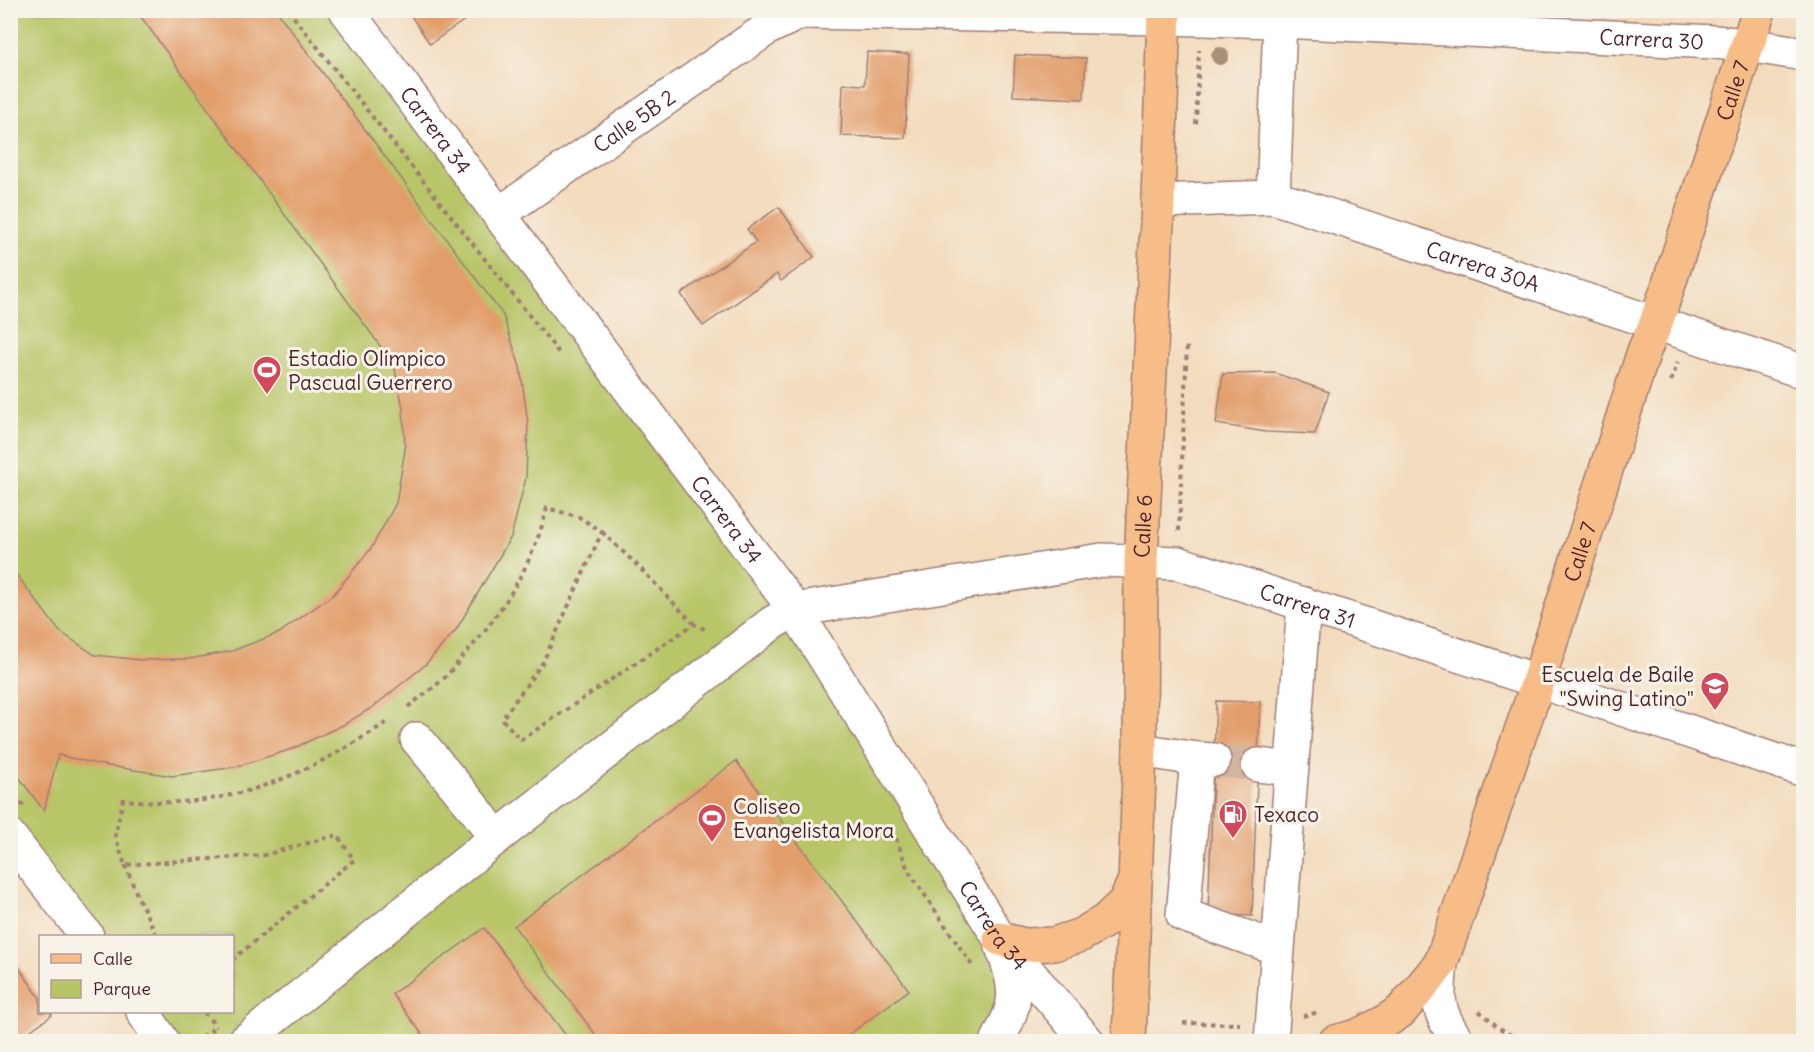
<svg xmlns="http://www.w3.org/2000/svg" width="1814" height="1052" viewBox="0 0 1814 1052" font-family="Delius,sans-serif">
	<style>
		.green { fill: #b8c567; stroke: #817249; stroke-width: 1.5 }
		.building { fill: #e29d6b }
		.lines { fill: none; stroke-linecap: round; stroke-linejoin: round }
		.minor-tunnel { stroke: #d1b5a0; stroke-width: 33; stroke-dasharray: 33 16; stroke-linecap: butt }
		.minor-casing { stroke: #9e7d74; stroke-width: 36 }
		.major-casing { stroke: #9e7d74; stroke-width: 36 }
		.path { stroke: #9e7d74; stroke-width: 4; stroke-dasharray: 4.5 4.5; stroke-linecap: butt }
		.minor { stroke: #fff; stroke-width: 33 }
		.major { stroke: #f7bd88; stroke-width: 33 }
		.tree { fill: #a88f77 }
		.labels { text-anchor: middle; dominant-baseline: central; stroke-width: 6; stroke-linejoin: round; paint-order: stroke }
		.street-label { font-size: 21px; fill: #4a1f2b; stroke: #f7f3e8 }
		.poi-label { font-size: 21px; fill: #4a1f2b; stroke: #f7f3e8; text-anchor: start }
	</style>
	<rect width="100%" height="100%" fill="#f7f3e8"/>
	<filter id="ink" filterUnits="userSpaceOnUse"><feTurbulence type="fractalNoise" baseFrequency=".0167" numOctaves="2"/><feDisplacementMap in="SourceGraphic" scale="12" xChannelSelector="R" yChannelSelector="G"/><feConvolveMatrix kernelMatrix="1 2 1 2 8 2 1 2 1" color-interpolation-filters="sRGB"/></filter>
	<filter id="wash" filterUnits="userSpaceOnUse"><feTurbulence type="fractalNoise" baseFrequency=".008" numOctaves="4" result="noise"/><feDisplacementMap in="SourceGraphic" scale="24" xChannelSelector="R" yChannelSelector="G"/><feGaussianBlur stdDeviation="1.35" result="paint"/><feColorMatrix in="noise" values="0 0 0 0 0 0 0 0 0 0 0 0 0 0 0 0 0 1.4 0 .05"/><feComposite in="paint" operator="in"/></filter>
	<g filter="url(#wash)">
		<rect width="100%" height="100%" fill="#f3dbbd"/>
		<!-- green -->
		<polygon class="green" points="10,11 346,11 795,610 1000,939 997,1041 163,1041 143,1012 232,1012 232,936 87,936 11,837"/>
		<g id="blocks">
			<!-- building -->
			<g class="building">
				<polygon points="136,10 276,10 503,315 520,367 528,423 526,478 511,537 456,630 425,665 373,707 345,724 292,749 235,767 172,776 97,764 58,755 44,811 10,765 10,566 59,631 95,655 141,660 189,659 232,651 279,633 334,594 372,547 396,503 405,450 403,408 394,365"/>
				<polygon points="407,10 479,10 430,44"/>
				<polygon points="867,52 909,54 905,138 841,136 843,84 865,85"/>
				<polygon points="1015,55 1086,58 1084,99 1013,96"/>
				<polygon points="779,207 814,257 781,281 777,274 703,326 681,294 756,242 747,229"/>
				<polygon points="1275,373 1329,392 1315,434 1266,432 1216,424 1223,374"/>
				<polygon points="1216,701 1260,702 1252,916 1208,914"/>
				<polygon points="736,761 909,990 839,1042 601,1042 514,926"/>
				<polygon points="484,928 571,1042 428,1042 392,994"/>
				<polygon points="10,955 40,998 40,1012 50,1012 52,1015 14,1042 10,1042"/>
			</g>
		</g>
	</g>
	<g filter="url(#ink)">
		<use href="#blocks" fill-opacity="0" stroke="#9e7d74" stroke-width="1.5"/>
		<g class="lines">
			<!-- minor-tunnel -->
			<polyline class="minor-tunnel" points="1214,760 1258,765"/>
			<!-- minor casing -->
			<g class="minor-casing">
				<g id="minor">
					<path id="s1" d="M346 10 795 610 1000 939 1088 1042"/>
					<polyline points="1273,197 1280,21"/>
					<path id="s2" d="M1158 201 1273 197 1804 372"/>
					<path id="s3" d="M499 214 768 28 801 12 1163 18 1280 21 1714 42 1747 45 1804 54"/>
					<polyline points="417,739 478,813 496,838"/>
					<polyline points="1140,750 1197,759"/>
					<polyline points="1214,760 1197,759 1183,915 1277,948"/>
					<polyline points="1258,765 1292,769"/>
					<polyline points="10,837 87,936"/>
					<path d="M1441 963C1437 999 1436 1010 1458 1042"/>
					<polyline points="143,1012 163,1042"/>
					<path id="s4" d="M244 1042 496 838 772 623 795 610 1102 560 1178 563 1568 691 1804 770"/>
					<path d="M997 1042C1003 1029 1011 1016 1013 1002 1016 984 1008 963 1002 947"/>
					<polyline points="1271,1042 1304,604"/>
				</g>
			</g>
			<!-- major casing -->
			<g class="major-casing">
				<g id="major">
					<polyline points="1000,939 1025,945 1054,944 1081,935 1105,921 1125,902 1135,880"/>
					<path id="s5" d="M1129 1042 1140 750 1141 562 1158 201 1164 10"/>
					<path id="s6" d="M1335 1042 1357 1036 1383 1023 1401 1011 1441 963 1538 682 1644 351 1656 323 1759 10"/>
				</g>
			</g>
			<!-- path -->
			<g class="path">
				<polyline points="288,10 559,353"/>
				<polyline points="1196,124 1199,50"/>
				<polyline points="1671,381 1678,362"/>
				<polyline points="1179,531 1187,344"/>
				<polyline points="602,532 637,565 694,624"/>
				<path d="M408 707C419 698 431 690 441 681 450 673 458 662 466 653 504 610 533 564 547 508L579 517 602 532 543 662 502 719 521 740 694 624 708 631"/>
				<polyline points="10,788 26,809"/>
				<polyline points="896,838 908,870 973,967"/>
				<polyline points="125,865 138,897 157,936"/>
				<path d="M232 960 354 860 337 835 265 855 125 865 115 836 123 800C152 802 181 804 210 799 276 789 336 756 390 720"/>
				<polyline points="1479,1011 1498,1027 1522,1042"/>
				<polyline points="204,1012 216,1027"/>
				<polyline points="1303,1016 1319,1012"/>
				<polyline points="1183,1023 1240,1024"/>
				<polyline points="196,1037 198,1040 213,1029"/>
			</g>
			<!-- minor -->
			<use href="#minor" class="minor"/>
			<!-- major -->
			<use href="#major" class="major"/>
		</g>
		<!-- trees -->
		<circle class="tree" cx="1220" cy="56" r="9"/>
	</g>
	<!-- icons -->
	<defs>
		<g id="stadium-pin" transform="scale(1.5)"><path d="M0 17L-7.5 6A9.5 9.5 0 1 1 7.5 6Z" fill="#d1495b" stroke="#f7f3e8"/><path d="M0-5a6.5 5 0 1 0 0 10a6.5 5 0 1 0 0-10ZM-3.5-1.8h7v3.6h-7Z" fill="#fff"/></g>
		<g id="school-pin" transform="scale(1.5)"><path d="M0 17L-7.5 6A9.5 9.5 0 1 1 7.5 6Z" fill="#d1495b" stroke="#f7f3e8"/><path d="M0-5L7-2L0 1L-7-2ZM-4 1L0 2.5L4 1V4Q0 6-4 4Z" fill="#fff"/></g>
		<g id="fuel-pin" transform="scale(1.5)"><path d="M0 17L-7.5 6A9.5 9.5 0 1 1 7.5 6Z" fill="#d1495b" stroke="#f7f3e8"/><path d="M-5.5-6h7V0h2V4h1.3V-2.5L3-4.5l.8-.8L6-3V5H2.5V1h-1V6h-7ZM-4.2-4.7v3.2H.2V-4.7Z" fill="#fff"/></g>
	</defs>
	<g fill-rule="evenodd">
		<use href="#stadium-pin" x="267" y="370"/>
		<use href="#school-pin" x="1715" y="686"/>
		<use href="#fuel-pin" x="1233" y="814"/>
		<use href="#stadium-pin" x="712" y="818"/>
	</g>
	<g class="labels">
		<!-- street labels -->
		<g class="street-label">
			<text stroke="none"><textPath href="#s3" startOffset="1215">Carrera 30</textPath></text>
			<text stroke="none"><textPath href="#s6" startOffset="1056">Calle 7</textPath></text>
			<text stroke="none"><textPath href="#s3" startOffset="164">Calle 5B 2</textPath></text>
			<text stroke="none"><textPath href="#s1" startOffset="150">Carrera 34</textPath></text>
			<text stroke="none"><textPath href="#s2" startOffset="336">Carrera 30A</textPath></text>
			<text stroke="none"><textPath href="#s1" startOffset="636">Carrera 34</textPath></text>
			<text stroke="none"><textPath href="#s5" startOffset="516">Calle 6</textPath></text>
			<text stroke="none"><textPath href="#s6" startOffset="570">Calle 7</textPath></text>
			<text stroke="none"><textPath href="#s4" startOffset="1224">Carrera 31</textPath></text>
			<text stroke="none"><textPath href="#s1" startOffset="1122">Carrera 34</textPath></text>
		</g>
		<!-- poi labels -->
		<g class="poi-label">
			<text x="288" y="358">Estadio Olímpico<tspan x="288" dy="24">Pascual Guerrero</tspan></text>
			<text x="1694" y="674" text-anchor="end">Escuela de Baile<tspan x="1694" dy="24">"Swing Latino"</tspan></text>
			<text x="733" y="806">Coliseo<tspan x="733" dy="24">Evangelista Mora</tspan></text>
			<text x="1254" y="814">Texaco</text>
		</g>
	</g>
	<!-- margin -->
	<rect width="1814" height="1052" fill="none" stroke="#f7f3e8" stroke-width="36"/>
	<!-- legend -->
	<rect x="39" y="935" width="195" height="78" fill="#f7f3e8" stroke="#b29e9c" stroke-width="1.5"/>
	<rect x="51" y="954" width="30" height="9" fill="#f7bd88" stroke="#b29e9c" stroke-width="1.5"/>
	<text x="93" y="965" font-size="18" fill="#4a1f2b">Calle</text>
	<rect x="51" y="980" width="30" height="18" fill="#b8c567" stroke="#b29e9c" stroke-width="1.5"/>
	<text x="93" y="995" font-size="18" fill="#4a1f2b">Parque</text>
</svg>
